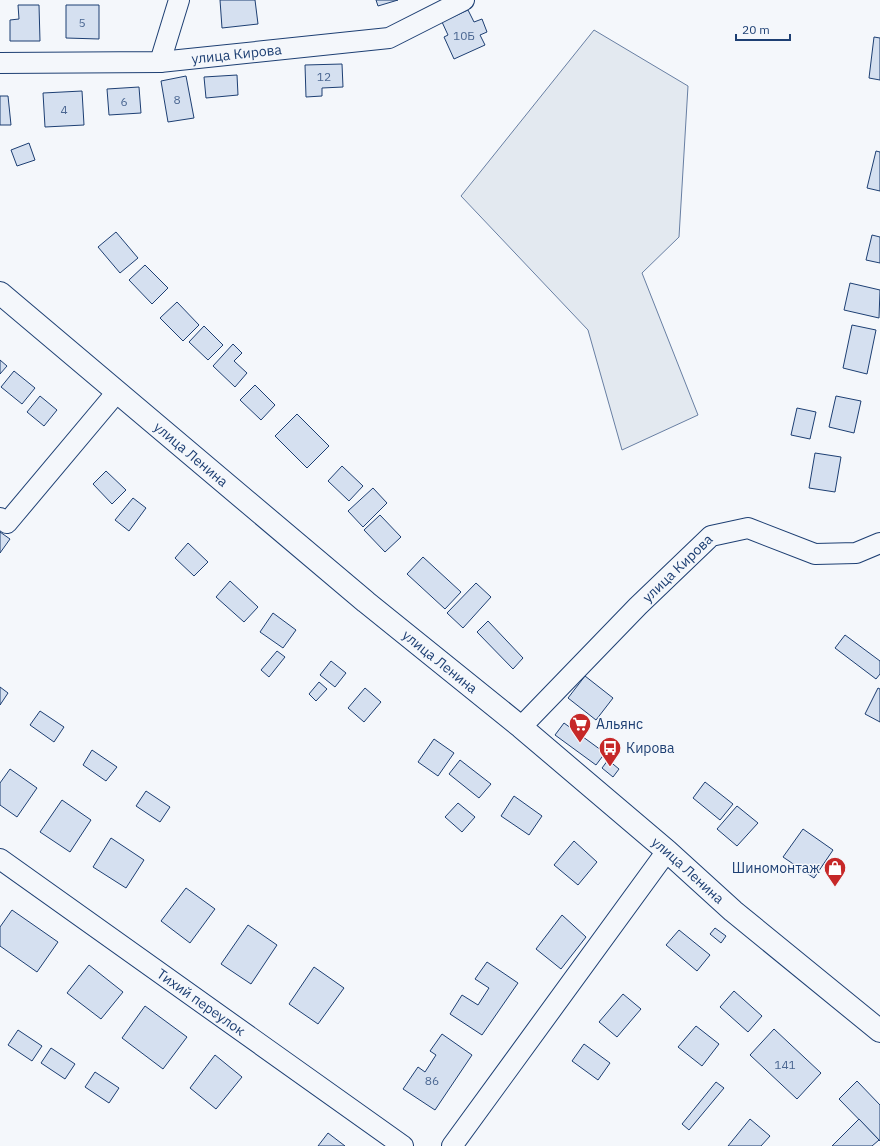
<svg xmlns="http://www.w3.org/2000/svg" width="880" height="1146" viewBox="0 0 880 1146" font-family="'IBM Plex Sans',sans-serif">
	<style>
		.green { fill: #e3e9f0; stroke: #687fa3 }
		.building { fill: #d5e0f0; stroke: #1d3f73 }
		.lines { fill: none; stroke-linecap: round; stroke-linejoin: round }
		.minor-casing { stroke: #1d3f73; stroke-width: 22 }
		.major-casing { stroke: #1d3f73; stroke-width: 24 }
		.minor { stroke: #f4f7fb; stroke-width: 20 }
		.major { stroke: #f4f7fb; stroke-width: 22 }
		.labels { text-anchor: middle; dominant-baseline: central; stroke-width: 3; stroke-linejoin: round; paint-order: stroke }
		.number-label { font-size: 12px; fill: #4b6792 }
		.street-label { font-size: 14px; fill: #1d3f73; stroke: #f4f7fb }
		.poi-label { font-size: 14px; fill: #1d3f73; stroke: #f4f7fb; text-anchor: start }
	</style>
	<rect width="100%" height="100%" fill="#f4f7fb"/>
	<!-- green -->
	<polygon class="green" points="594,30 688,86 679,237 642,273 698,415 622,450 588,330 461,196"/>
	<!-- building -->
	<g class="building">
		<polygon points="220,0 255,0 258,24 222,28"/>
		<polygon points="376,0 398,0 378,6"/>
		<polygon points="18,5 39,5 40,41 10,41 10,20 19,19"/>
		<polygon points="66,5 99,5 99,39 66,38"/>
		<polygon points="468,10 474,22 482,19 487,32 480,35 485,45 454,59 444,37 448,35 442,22"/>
		<polygon points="874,37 880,38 880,80 869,78"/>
		<polygon points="342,64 343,87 322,88 322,96 306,97 305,65"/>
		<polygon points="237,75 238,95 206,98 204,77"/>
		<polygon points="186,76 194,118 168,122 161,81"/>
		<polygon points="139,87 141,113 109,115 107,89"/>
		<polygon points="82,91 84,125 45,127 43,93"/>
		<polygon points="0,96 8,96 11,125 0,125"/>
		<polygon points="29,143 35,160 17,166 11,150"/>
		<polygon points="876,151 880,152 880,191 867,188"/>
		<polygon points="116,232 138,258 120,273 98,247"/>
		<polygon points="872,235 880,237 880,263 866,260"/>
		<polygon points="145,265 168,288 152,304 129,280"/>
		<polygon points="850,283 880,290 879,318 844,310"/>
		<polygon points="177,302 199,325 183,341 160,318"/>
		<polygon points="852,325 876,330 867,374 843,368"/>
		<polygon points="204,326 223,345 208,360 189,342"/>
		<polygon points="233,344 242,353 234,361 247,373 235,387 213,366"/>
		<polygon points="0,360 7,366 0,374"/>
		<polygon points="14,371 35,388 22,404 1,387"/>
		<polygon points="255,385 275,405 261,420 240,400"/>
		<polygon points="40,396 57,410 44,426 27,412"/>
		<polygon points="836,396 861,401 854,433 829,427"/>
		<polygon points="797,408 816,412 810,439 791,435"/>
		<polygon points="297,414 329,446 307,468 275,436"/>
		<polygon points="815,453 841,457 835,492 809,488"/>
		<polygon points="342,466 363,486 349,501 328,481"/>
		<polygon points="106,471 126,490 112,504 93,484"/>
		<polygon points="373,488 387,503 363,527 348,511"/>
		<polygon points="133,498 146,508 129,531 115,520"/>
		<polygon points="380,515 401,537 385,552 364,530"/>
		<polygon points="0,532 10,539 0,553"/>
		<polygon points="188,543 208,562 194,576 175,558"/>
		<polygon points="423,557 461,592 445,609 407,574"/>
		<polygon points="230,581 258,607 244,622 216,597"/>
		<polygon points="476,583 491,597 463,628 447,613"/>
		<polygon points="273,613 296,630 283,648 260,632"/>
		<polygon points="488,621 523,658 513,669 477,632"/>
		<polygon points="845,635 880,661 880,674 876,679 835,648"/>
		<polygon points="277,651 285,657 269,677 261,670"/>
		<polygon points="331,661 346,673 335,687 320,675"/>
		<polygon points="585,676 613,698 596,720 568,698"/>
		<polygon points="319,682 327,689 316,701 309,694"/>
		<polygon points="0,687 8,693 0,705"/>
		<polygon points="365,688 381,702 364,722 348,708"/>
		<polygon points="878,688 880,689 880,722 865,714"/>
		<polygon points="40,711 64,727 54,742 30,725"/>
		<polygon points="564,723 605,753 596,765 555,735"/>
		<polygon points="434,739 454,753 438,776 418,762"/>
		<polygon points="92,750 117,767 106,781 83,765"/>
		<polygon points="460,760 491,784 479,798 449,774"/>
		<polygon points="608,760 619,769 613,777 602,768"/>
		<polygon points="10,769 37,788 17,817 0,805 0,783"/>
		<polygon points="705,782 733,804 720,820 693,798"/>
		<polygon points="146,791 170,807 160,822 136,806"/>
		<polygon points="514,796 542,816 529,835 501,816"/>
		<polygon points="62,800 91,820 70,852 40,832"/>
		<polygon points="458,803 475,817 462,832 445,817"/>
		<polygon points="737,806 758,823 737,846 717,829"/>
		<polygon points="803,829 833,850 814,878 783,857"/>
		<polygon points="111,838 144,860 126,888 93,867"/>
		<polygon points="574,841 597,862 578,885 554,865"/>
		<polygon points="186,888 215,909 190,943 161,921"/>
		<polygon points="12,910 58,942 37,972 0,946 0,927"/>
		<polygon points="562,915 586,937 561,969 536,949"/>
		<polygon points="248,925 277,945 251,984 221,964"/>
		<polygon points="715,928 726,936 721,943 710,934"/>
		<polygon points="679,930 710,955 697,971 666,945"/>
		<polygon points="487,962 518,983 482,1035 450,1014 462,995 478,1005 489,988 475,979"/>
		<polygon points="89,965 123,992 101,1019 67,993"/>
		<polygon points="314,967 344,988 318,1024 289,1004"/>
		<polygon points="734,991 762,1016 748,1032 720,1007"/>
		<polygon points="623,994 641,1009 617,1037 599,1022"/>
		<polygon points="145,1006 187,1037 163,1069 122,1038"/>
		<polygon points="696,1026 719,1044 702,1066 678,1047"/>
		<polygon points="774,1029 821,1073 797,1099 750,1055"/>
		<polygon points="18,1030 42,1046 32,1061 8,1045"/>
		<polygon points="442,1034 472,1055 435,1110 403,1089 418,1067 425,1072 436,1055 430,1051"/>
		<polygon points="584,1044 610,1063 598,1080 572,1061"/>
		<polygon points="51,1048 75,1064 65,1079 41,1063"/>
		<polygon points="215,1055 242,1077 216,1109 190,1088"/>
		<polygon points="95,1072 119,1088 109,1103 85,1087"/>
		<polygon points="857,1081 880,1105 880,1141 839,1099"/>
		<polygon points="716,1082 724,1088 689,1130 682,1124"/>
		<polygon points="750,1119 770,1136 761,1146 728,1146"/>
		<polygon points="859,1119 879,1140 872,1146 832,1146"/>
		<polygon points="328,1133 345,1146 318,1146"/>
	</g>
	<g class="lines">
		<!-- minor casing -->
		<g class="minor-casing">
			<g id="minor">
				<polyline points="160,62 179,0"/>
				<path id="s1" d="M0 63 160 62 389 38 464 0"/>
				<polyline points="0,518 7,523 117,392"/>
				<path id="s2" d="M521 727 638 606 711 536 748 528 815 554 856 553 880 543"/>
				<path id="s3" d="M0 859 403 1146"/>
				<polyline points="452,1146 667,851"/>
			</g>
		</g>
		<!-- major casing -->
		<g class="major-casing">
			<g id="major">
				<path id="s4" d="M0 293 366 602 521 727 667 851 733 911 880 1031"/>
			</g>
		</g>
		<!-- minor -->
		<use href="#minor" class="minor"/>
		<!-- major -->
		<use href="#major" class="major"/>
	</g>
	<!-- icons -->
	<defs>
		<g id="supermarket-pin" transform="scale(1.15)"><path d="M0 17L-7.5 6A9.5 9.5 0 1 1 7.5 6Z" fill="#c62828" stroke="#f4f7fb"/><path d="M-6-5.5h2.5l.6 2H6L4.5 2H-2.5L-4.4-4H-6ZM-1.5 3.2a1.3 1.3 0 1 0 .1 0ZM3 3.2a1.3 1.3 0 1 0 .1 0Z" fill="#fff"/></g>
		<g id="bus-pin" transform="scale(1.15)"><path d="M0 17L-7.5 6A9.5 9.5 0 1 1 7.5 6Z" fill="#c62828" stroke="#f4f7fb"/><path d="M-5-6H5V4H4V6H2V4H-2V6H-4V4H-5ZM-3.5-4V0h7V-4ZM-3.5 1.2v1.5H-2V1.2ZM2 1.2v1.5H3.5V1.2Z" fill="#fff"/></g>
		<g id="shop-pin" transform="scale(1.15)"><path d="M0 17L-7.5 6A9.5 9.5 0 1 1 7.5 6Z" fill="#c62828" stroke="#f4f7fb"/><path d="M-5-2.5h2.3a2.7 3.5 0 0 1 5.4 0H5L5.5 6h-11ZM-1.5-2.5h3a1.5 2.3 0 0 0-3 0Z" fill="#fff"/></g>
	</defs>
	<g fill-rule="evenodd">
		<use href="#supermarket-pin" x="580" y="724"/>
		<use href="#bus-pin" x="610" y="748"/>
		<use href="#shop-pin" x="835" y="868"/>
	</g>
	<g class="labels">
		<!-- number labels -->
		<g class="number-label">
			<text x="82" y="22">5</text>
			<text x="464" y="35">10Б</text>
			<text x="324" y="76">12</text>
			<text x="177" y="99">8</text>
			<text x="124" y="101">6</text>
			<text x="64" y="109">4</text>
			<text x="785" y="1064">141</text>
			<text x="432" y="1080">86</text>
		</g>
		<!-- street labels -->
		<g class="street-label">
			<text stroke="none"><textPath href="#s1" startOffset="237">улица Кирова</textPath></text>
			<text stroke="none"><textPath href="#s4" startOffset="250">улица Ленина</textPath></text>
			<text stroke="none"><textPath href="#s2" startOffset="223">улица Кирова</textPath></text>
			<text stroke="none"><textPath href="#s4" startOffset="574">улица Ленина</textPath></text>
			<text stroke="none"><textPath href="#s4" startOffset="898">улица Ленина</textPath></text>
			<text stroke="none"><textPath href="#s3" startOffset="247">Тихий переулок</textPath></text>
		</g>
		<!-- poi labels -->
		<g class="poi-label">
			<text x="596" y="724">Альянс</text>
			<text x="626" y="748">Кирова</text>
			<text x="820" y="868" text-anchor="end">Шиномонтаж</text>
		</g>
	</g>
	<!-- scale -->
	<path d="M736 34v6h54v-6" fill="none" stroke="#1d3f73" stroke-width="2"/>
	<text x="742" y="34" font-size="12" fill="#1d3f73" stroke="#f4f7fb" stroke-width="3" paint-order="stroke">20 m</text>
</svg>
